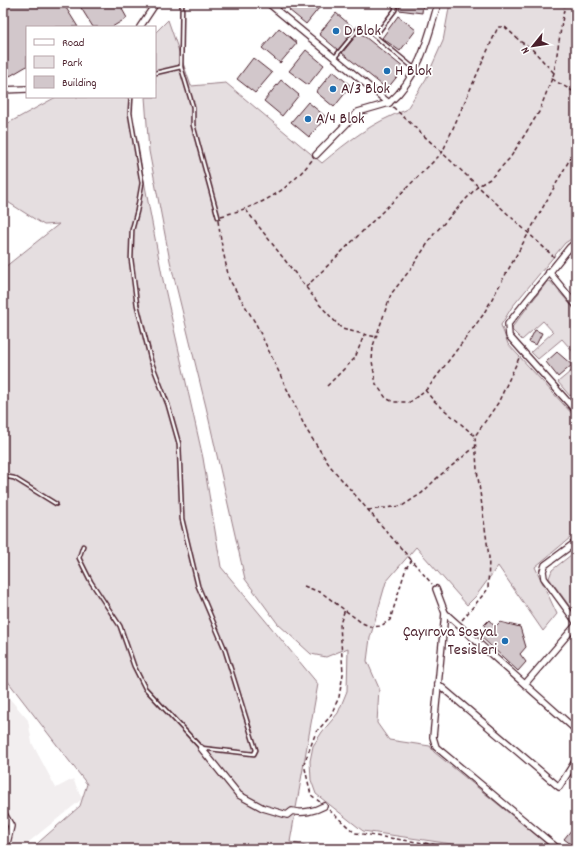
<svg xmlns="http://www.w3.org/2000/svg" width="579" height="852" viewBox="0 0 579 852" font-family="Dekko,sans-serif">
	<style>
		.built { fill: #f2eeef }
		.green { fill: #e5dee0; stroke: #987e86 }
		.building { fill: #d2c7cb; stroke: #4a1f2b }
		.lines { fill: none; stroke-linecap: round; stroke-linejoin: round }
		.lane-casing { stroke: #4a1f2b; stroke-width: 5.5 }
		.street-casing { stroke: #4a1f2b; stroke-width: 8 }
		.path { stroke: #4a1f2b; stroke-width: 1.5; stroke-dasharray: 4 3; stroke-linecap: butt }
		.lane { stroke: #fff; stroke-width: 2.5 }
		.street { stroke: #fff; stroke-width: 5.5 }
		.poi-dot { fill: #1f6fb2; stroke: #fff; stroke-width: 1.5 }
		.labels { text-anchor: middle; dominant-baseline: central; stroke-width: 3.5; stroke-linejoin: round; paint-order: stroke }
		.poi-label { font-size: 16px; fill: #4a1f2b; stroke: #fff; text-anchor: start }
	</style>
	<rect width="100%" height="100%" fill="#fff"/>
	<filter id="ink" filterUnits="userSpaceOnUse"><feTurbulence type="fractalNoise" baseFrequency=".025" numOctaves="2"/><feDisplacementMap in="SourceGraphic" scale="8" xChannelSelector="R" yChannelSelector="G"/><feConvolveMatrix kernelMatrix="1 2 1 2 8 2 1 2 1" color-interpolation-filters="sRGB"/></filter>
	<g filter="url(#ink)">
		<!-- built -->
		<polygon class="built" points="3,691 28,720 32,743 56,788 73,779 82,799 20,849 3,849"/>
		<!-- green -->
		<g class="green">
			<path d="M450 3H576V236L565 243 512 307 501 325 508 344 576 418V533L535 567 557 614 543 631 498 566 476 596 467 605 416 547 386 582 370 638 367 661 379 688 377 723 389 740 430 746 434 752 553 849H486L363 831 316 794 311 780 310 761 313 746 322 732 338 713 347 691 348 648 326 657 311 654 278 624 245 579 206 407 170 261 149 151 145 97H155V33L168 20 191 86 226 83 322 163C347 142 374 121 406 110L426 79 443 41Z"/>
			<polygon points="56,97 128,97 163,280 203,458 221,567 318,684 290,842 317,849 31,849 80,806 87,784 3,675 3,263 5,267 59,224 44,225 3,199 3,126"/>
			<polygon points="550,281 576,311 576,355 562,339 538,359 531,352 553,332 543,321 522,340 512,330 513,326 547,282"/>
			<polygon points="576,367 576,390 570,396 558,382"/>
			<polygon points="576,551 576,615 549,578 552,570"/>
		</g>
		<!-- building -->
		<g class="building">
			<polygon points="14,3 63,3 78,27 27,27 27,66 10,76 5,68 3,69 3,10"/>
			<polygon points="78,3 132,3 122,9 127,18 112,27 93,27"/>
			<polygon points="294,3 323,3 306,24 289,10"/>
			<polygon points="400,3 423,3 422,13 399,10"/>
			<polygon points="336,13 355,29 338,50 319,34"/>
			<polygon points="398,16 416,30 400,51 382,38"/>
			<polygon points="279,28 297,43 280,63 262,48"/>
			<polygon points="359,32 404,68 387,89 342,53"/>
			<polygon points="306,50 324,65 308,85 289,71"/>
			<polygon points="253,58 272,73 255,93 237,79"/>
			<polygon points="333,71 351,86 334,107 316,92"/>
			<polygon points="281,80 299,95 282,116 264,101"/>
			<polygon points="308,102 326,117 309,137 291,122"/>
			<polygon points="535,330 542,333 536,345 529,342"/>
			<polygon points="557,352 572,365 558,377 546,362"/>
			<polygon points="489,620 495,627 500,622 520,627 526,647 520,654 526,662 518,671 479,635 486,628 484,625"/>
			<polygon points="572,829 576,832 576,848 564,839"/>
		</g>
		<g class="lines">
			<!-- lane casing -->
			<g class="lane-casing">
				<g id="lane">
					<polyline points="182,3 181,67 193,107 193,125 218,217"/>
					<polyline points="277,10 282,3"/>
					<polyline points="375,36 395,10 396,3"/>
					<polyline points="335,57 359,28 364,27 415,69"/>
					<polyline points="155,73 181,67"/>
					<polyline points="3,476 14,478 56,504"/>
					<polyline points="83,546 79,558 91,582 120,626 134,666 145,688 201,748 254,754 256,750 224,647 198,586 182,519 179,444 168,405 151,361 137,305 131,259 132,230 137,211 142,183 130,113 131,97"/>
				</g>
			</g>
			<!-- street casing -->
			<g class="street-casing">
				<g id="street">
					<path d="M268 3 389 103C419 77 428 39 438 3"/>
					<polyline points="140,27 156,3"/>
					<polyline points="3,90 27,89"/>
					<polyline points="316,155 358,112 389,103"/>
					<polyline points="576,242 570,247 508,324 509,336 576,411"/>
					<polyline points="549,272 576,305"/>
					<polyline points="576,542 545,565 543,571 544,578 576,622"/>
					<polyline points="436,589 445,613 576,730"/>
					<polyline points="445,613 433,737 436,747 556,847 562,849"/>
					<polyline points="438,684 559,787 576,760"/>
					<polyline points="525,684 576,625"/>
					<path d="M201 748 239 795 263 808 287 815 292 811C302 814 315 811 324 806"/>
					<polyline points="3,812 11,826 7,843 3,846"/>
				</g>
			</g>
			<!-- path -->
			<g class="path">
				<polyline points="565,3 554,73 539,112 510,158 490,179 478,186 434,234 410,270 391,294 373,346 372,361 376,384 386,398 393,402 410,402 428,388 483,315 576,148"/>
				<polyline points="552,79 576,93"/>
				<polyline points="393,107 554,257"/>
				<polyline points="246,210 319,304 342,329 376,337"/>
				<path d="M221 216C262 205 286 193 313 159"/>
				<polyline points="218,221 222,246 229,279 256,324 306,429 330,466 432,584"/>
				<polyline points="306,287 442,153 498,27 505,27 521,42 531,48 554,73"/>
				<polyline points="327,386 355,358 364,335"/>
				<polyline points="425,390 433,400 475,436"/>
				<polyline points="368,510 402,506 422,493 438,477 475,447"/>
				<polyline points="304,586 322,593 362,623 372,627 381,626 390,620 406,568 412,560"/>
				<polyline points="462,620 488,589 489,557 477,470 475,436 498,403 520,356"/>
				<polyline points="320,802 311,795 304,764 316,732 330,717 339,697 343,674 340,624 345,609"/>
				<polyline points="329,810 355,833 465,849"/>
			</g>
			<!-- lane -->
			<use href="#lane" class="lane"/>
			<!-- street -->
			<use href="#street" class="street"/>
		</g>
	</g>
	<!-- markers -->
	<g class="poi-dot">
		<circle cx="336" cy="31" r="4"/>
		<circle cx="387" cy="71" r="4"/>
		<circle cx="333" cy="89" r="4"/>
		<circle cx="308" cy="119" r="4"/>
		<circle cx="505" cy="641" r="4"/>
	</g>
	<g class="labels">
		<!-- poi labels -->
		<g class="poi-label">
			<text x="344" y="31">D Blok</text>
			<text x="395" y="71">H Blok</text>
			<text x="341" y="89">A/3 Blok</text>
			<text x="316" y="119">A/4 Blok</text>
			<text x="497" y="632" text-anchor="end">Çayırova Sosyal<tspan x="497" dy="18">Tesisleri</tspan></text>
		</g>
	</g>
	<!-- margin -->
	<rect width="579" height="852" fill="none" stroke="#fff" stroke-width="16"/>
	<rect x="8" y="8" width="563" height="836" fill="none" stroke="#4a1f2b" stroke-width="1.5" filter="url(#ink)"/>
	<!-- legend -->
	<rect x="26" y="26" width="130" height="72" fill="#ffffff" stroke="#b7a5aa"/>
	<rect x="34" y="39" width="20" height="6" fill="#ffffff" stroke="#b7a5aa"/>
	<text x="62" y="46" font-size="12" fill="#4a1f2b">Road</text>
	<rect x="34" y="56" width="20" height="12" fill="#e5dee0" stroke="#b7a5aa"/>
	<text x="62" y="66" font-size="12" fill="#4a1f2b">Park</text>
	<rect x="34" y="76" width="20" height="12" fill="#d2c7cb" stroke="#b7a5aa"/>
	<text x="62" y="86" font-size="12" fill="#4a1f2b">Building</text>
	<!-- north arrow -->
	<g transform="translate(533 46) rotate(240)" stroke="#ffffff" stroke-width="3" paint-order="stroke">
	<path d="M0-3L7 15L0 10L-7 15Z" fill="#4a1f2b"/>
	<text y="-6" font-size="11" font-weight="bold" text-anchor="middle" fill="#4a1f2b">N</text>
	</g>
</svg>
